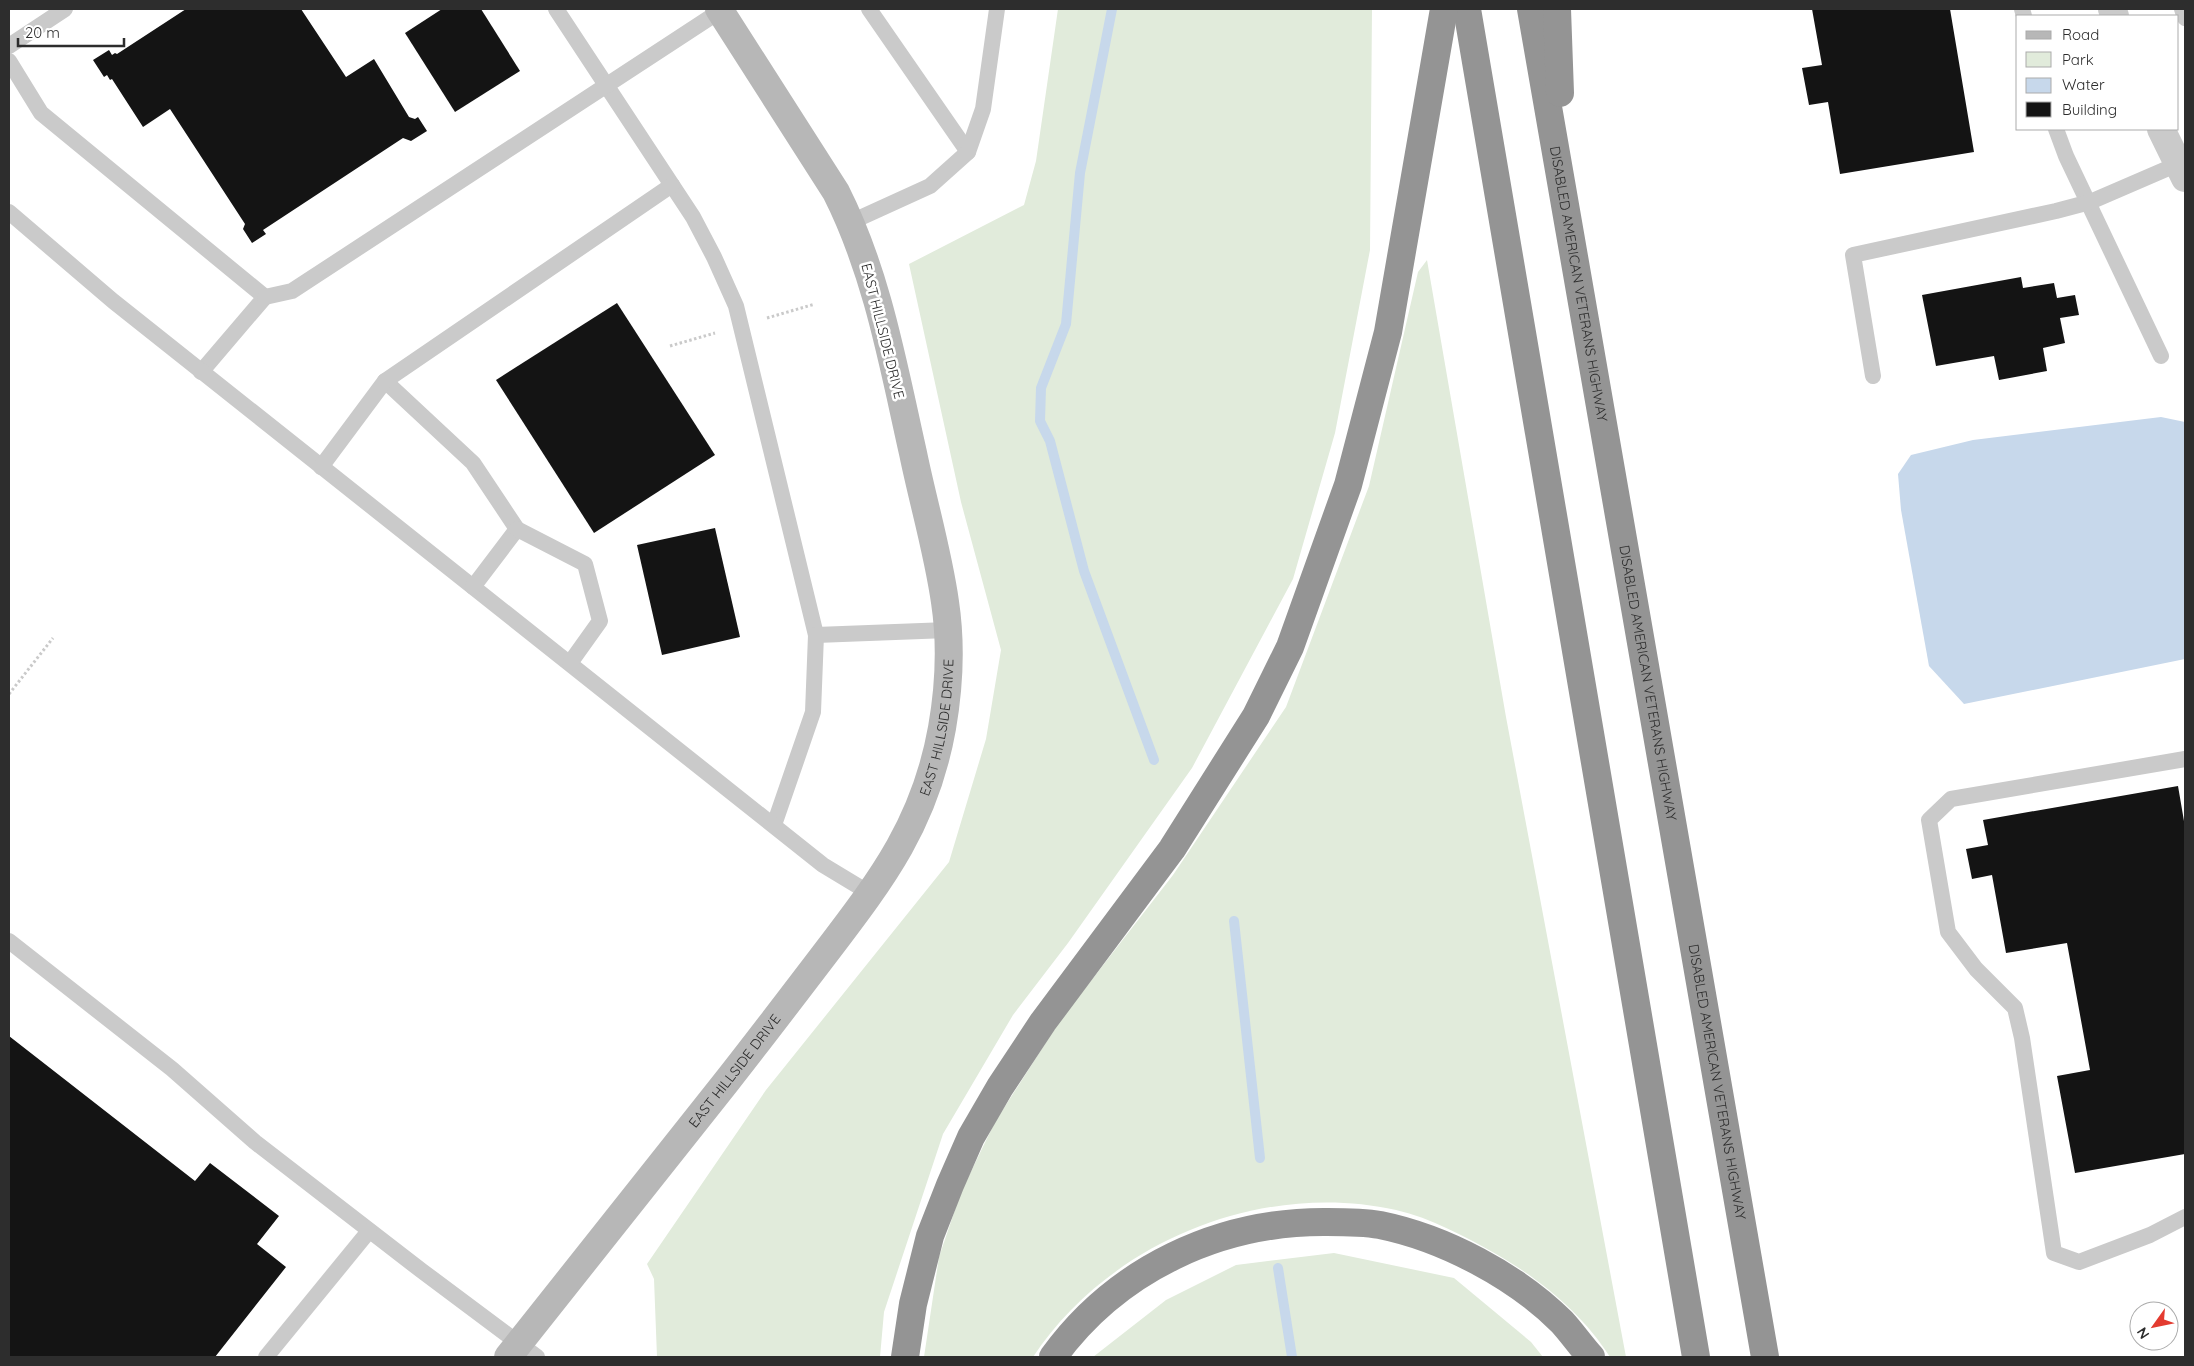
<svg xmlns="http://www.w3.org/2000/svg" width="2194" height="1366" viewBox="0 0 2194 1366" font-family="Quicksand,sans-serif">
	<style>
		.green { fill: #e1ebdb }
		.water { fill: #c7d8eb }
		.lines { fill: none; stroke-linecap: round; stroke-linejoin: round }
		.stream { stroke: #c7d8eb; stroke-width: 10 }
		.building { fill: #141414 }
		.path { stroke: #cacaca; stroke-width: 3; stroke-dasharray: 2.5 2.5; stroke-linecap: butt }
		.lane { stroke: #cacaca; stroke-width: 16 }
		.street { stroke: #cacaca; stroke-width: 28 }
		.secondary { stroke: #b7b7b7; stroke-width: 28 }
		.highway { stroke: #949494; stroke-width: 28 }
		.labels { text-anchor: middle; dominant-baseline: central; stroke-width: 5; stroke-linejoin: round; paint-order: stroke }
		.street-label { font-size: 14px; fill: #2d2d2d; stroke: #fff }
	</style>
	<rect width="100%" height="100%" fill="#fff"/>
	<!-- green -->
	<g class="green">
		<polygon points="1058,9 1372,9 1370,250 1335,433 1293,579 1192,768 1068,943 1013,1015 943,1134 884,1312 880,1357 657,1357 654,1279 647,1264 766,1090 949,862 986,739 1001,650 961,502 909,264 1024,205 1036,161"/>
		<path d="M1427 260 1506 717 1626 1357H1610C1583 1314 1540 1279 1496 1254 1466 1237 1431 1218 1396 1210 1261 1180 1109 1242 1033 1357H924L939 1257 961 1192 995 1122 1059 1022 1173 875 1286 707 1369 486 1418 272Z"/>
		<polygon points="1334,1253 1454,1278 1531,1342 1543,1357 1093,1357 1166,1300 1236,1265"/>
	</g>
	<!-- water -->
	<polygon class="water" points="2161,417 2185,422 2185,659 1964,704 1929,666 1901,510 1898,474 1911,455 1973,440"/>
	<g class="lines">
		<!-- stream -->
		<g class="stream">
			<polyline points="1112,9 1080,173 1066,324 1041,388 1040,421 1050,441 1084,571 1154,760"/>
			<polyline points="1234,921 1260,1158"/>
			<polyline points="1278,1268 1292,1357"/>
		</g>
	</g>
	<!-- building -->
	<g class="building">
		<polygon points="186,9 301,9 346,77 374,59 409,117 415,119 418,117 427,131 411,141 403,138 263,230 266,234 252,243 243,229 245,224 170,109 143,127 112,79 110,80 107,75 104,77 93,60 109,50 112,55 115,53 117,54"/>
		<polygon points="442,9 481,9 520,71 455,112 405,33"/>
		<polygon points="1812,9 1950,9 1974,152 1840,174 1828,102 1809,105 1802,68 1822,65"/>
		<polygon points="2021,277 2023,288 2054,283 2057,298 2075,295 2079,315 2060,318 2065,343 2043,348 2047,371 1999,380 1994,356 1936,366 1922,295"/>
		<polygon points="617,303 715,455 594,533 496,380"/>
		<polygon points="715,528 740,637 662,655 637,545"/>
		<polygon points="2178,786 2185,827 2185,1154 2075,1173 2057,1076 2090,1070 2067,943 2006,953 1992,875 1972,879 1966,849 1988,845 1983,820"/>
		<polygon points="9,1036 195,1181 210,1163 279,1216 257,1244 286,1267 215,1357 9,1357"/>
	</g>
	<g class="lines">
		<!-- path -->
		<g class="path">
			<polyline points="767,318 815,304"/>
			<polyline points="670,346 715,333"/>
			<polyline points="9,694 53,638"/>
		</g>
		<!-- lane -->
		<g class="lane">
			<polyline points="556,9 693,217 714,257 736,306 816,635 813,712 774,825"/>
			<polyline points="869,9 968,152"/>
			<polyline points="2022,9 2024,16"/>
			<polyline points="2182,9 2185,18"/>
			<polyline points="9,46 65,9"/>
			<polyline points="9,61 41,113 265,297 201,372"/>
			<polyline points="2056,129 2066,156 2161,356"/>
			<polyline points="9,212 113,301 823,865 871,894"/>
			<polyline points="851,222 930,186 968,152 983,109 997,9"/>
			<polyline points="265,297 292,291 720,11"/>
			<polyline points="1873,376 1853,255 2056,211 2090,202 2178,164"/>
			<polyline points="385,381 473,463 517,529 473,587"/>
			<polyline points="321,467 385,381 672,185"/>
			<polyline points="517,529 585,564 600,621 570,663"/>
			<polyline points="816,635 948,630"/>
			<polyline points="2185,759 1951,799 1929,820 1948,932 1976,969 2015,1008 2022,1038 2054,1253 2079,1262 2150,1235 2185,1217"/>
			<polyline points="9,941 172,1069 255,1142 422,1271 537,1357"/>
			<polyline points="266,1357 369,1231"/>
		</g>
		<!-- street -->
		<g class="street">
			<polyline points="2112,9 2115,16"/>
			<polyline points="2161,129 2185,178"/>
		</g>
		<!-- secondary -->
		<path class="secondary" id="s1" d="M508 1357C581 1265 654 1173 727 1081 760 1039 792 997 824 955 881 880 925 824 942 728 949 688 951 642 945 602 938 552 923 502 913 453 893 364 877 273 836 192L719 9"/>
		<!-- highway -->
		<g class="highway">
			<polyline points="1467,9 1696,1357"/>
			<path id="s2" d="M1531 9 1765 1357"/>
			<polyline points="1557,9 1560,93"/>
			<polyline points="905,1357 913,1304 930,1236 950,1185 971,1137 1000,1087 1043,1022 1172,849 1256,716 1290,647 1348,485 1388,332 1444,9"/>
			<path d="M1053 1357C1117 1269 1219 1221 1327 1222 1345 1222 1363 1222 1380 1225 1444 1238 1516 1276 1562 1322 1572 1333 1581 1346 1591 1357"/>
		</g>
	</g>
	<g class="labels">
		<!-- street labels -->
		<g class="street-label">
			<text stroke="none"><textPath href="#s2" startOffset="279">DISABLED AMERICAN VETERANS HIGHWAY</textPath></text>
			<text transform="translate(883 331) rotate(76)">EAST HILLSIDE DRIVE</text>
			<text stroke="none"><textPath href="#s2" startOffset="684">DISABLED AMERICAN VETERANS HIGHWAY</textPath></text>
			<text stroke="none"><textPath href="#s1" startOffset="770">EAST HILLSIDE DRIVE</textPath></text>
			<text stroke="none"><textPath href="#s1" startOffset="365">EAST HILLSIDE DRIVE</textPath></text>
			<text stroke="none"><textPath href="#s2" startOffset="1089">DISABLED AMERICAN VETERANS HIGHWAY</textPath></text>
		</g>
	</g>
	<!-- border -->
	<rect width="2194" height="1366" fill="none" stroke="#2d2d2d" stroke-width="20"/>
	<!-- legend -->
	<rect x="2016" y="15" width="162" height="115" fill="#ffffff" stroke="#ababab"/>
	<rect x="2026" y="31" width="25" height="8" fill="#b7b7b7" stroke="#ababab"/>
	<text x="2062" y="40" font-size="15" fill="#2d2d2d">Road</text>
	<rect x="2026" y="52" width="25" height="15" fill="#e1ebdb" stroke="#ababab"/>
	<text x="2062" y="65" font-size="15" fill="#2d2d2d">Park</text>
	<rect x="2026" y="78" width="25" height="15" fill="#c7d8eb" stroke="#ababab"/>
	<text x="2062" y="90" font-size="15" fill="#2d2d2d">Water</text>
	<rect x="2026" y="102" width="25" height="15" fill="#141414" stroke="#ababab"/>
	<text x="2062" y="115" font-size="15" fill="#2d2d2d">Building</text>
	<!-- north arrow -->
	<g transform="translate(2154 1326) rotate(237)"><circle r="24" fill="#ffffff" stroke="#ababab"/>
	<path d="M0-4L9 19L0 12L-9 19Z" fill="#e33b30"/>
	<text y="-8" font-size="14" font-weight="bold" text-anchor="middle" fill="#2d2d2d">N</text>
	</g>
	<!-- scale -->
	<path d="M18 38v8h106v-8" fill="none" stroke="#2d2d2d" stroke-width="2.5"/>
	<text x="25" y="38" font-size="15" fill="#2d2d2d" stroke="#ffffff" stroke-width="4" paint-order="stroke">20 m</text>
</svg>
